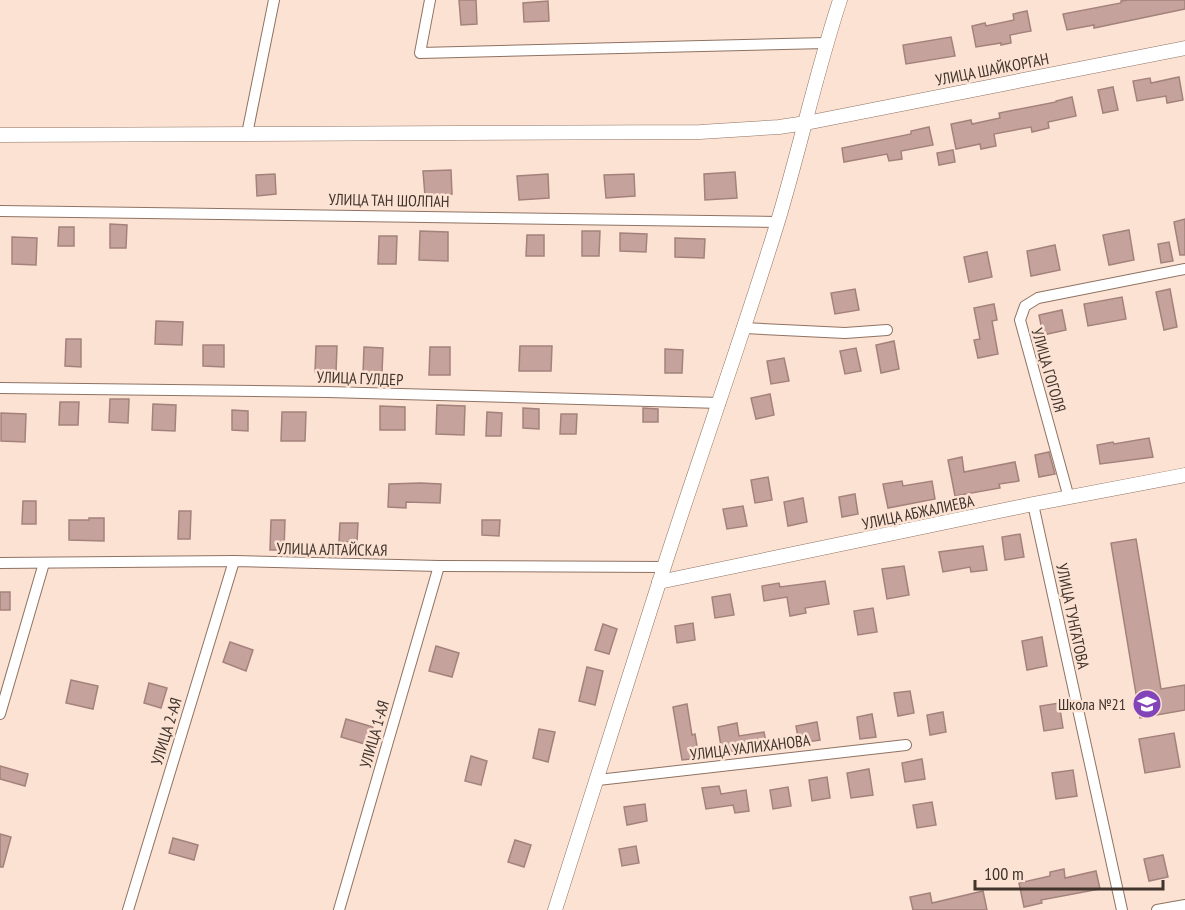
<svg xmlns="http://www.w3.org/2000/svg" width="1185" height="910" viewBox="0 0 1185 910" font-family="'PT Sans Narrow',sans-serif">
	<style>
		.building { fill: #c6a29c; stroke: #a4827c; stroke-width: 1.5 }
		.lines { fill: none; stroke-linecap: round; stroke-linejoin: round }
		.minor-casing { stroke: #8f7262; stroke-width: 12 }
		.tertiary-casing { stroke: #8f7262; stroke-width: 15 }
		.minor { stroke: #fff; stroke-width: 10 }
		.tertiary { stroke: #fff; stroke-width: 14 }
		.labels { text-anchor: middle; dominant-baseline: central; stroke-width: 5; stroke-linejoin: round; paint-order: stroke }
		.street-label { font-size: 16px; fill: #40342d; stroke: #fce2d3 }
		.poi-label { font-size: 16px; fill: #40342d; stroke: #fce2d3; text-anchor: end }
	</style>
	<rect width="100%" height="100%" fill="#fce2d3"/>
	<!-- building -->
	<g class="building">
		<polygon points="459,0 476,0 477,24 461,25"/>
		<polygon points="1128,0 1185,0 1185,9 1094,28 1094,25 1067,30 1063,14 1121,3 1121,1"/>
		<polygon points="548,1 549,21 524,22 523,3"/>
		<polygon points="1027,11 1031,31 1010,35 1011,43 1001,45 1001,43 976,47 972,26 985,23 986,26 1014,20 1013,14"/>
		<polygon points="951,37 955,56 906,64 903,45"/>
		<polygon points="1179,77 1183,100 1167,103 1166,96 1137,101 1133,81 1150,78 1151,83"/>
		<polygon points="1113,87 1118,110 1103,113 1098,90"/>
		<polygon points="1072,97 1076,116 1048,122 1049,128 1032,132 1031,127 994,134 996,146 981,149 980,144 956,149 951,124 971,120 972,124 1000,118 999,113 1056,102 1056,101"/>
		<polygon points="929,127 933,145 901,151 902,159 889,161 887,154 844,162 842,148 911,134 911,131"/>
		<polygon points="953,150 955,162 939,165 937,153"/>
		<polygon points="451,170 452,194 425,196 423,171"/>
		<polygon points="735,172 737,198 705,200 704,174"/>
		<polygon points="275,174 276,194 257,196 256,175"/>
		<polygon points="548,174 549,198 519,200 517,176"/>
		<polygon points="634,174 635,196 606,198 604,175"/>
		<polygon points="1185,219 1185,255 1180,255 1174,222"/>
		<polygon points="110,224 127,225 126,248 110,248"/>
		<polygon points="59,227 74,227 74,246 58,246"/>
		<polygon points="1129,230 1134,260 1109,265 1103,235"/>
		<polygon points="420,231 448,232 448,261 419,260"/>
		<polygon points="582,231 600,231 599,256 582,256"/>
		<polygon points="620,233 647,234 646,252 620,251"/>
		<polygon points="527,235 544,235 544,256 526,256"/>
		<polygon points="379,236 397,236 396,264 378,264"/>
		<polygon points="12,237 37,238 36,265 12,264"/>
		<polygon points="675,238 705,239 704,258 675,257"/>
		<polygon points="1169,242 1173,261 1161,263 1158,244"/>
		<polygon points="1055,245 1060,270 1031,276 1027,251"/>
		<polygon points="987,252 992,277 969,282 964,257"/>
		<polygon points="855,289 859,310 835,314 831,293"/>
		<polygon points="1170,289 1177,327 1164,330 1156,292"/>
		<polygon points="1122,297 1126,319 1088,326 1084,304"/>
		<polygon points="994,304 997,320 992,321 998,354 978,358 974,340 980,339 974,308"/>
		<polygon points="1062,310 1066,330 1043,335 1039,315"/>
		<polygon points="156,321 183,322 182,345 155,344"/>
		<polygon points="66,339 81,339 81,367 65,366"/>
		<polygon points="894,341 899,369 881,373 876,345"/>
		<polygon points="203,345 224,345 224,367 203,366"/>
		<polygon points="316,346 337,346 336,373 315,372"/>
		<polygon points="520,346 552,346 551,371 519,371"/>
		<polygon points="364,347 383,348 382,373 363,373"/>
		<polygon points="430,347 450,347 450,375 429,375"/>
		<polygon points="856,348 861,371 845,374 840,351"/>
		<polygon points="665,349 683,350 682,373 665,373"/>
		<polygon points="784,358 789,381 771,384 767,361"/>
		<polygon points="770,394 774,415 756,419 751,398"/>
		<polygon points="110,399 129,399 128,423 109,422"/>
		<polygon points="60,402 79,402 78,425 59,425"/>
		<polygon points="153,404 176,405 175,431 152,430"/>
		<polygon points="437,405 465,406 464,435 436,434"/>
		<polygon points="380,406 405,407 405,430 380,430"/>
		<polygon points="523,408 539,409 539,429 523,428"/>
		<polygon points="643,408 658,409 658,422 643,422"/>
		<polygon points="232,410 248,411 248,431 232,430"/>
		<polygon points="282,412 306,412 305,441 281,441"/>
		<polygon points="487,412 502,413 501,436 486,436"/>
		<polygon points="1,413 26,414 25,442 1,441"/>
		<polygon points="561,414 577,414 576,434 560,434"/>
		<polygon points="1149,438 1153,457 1100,464 1097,445 1113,442 1114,444"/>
		<polygon points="1049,452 1055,474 1039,477 1035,455"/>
		<polygon points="962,457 964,472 1015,462 1019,481 999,484 1000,488 955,496 948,460"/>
		<polygon points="768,477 772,500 755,503 751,480"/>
		<polygon points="902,481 903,486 932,481 935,499 888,508 883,484"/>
		<polygon points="420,483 441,484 440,503 406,502 406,508 388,507 389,484"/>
		<polygon points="855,494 858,514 842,517 839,497"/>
		<polygon points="803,498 807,522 788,526 784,502"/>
		<polygon points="23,501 36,501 36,524 22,524"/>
		<polygon points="743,506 747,526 727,529 723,509"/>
		<polygon points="179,511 191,511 190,539 178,539"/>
		<polygon points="89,518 104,518 104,541 69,540 69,520 89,520"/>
		<polygon points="271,520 285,520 284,550 270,550"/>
		<polygon points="482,520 500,520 499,536 482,535"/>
		<polygon points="340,523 358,523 357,542 339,542"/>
		<polygon points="1020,534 1024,557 1005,560 1002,537"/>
		<polygon points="1136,539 1161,689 1185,685 1185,710 1140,718 1111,543"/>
		<polygon points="983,546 987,570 971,572 970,567 943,572 939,552"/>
		<polygon points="904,566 909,595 887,599 882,569"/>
		<polygon points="825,581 829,604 805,608 806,613 790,616 787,597 764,601 762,586 779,583 780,587"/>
		<rect x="0" y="592" width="10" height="18"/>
		<polygon points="730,594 734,615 715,618 712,597"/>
		<polygon points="873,608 877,632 858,635 854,611"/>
		<polygon points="693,623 695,640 677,643 675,626"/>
		<polygon points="603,624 617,629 609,654 595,650"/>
		<polygon points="1042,637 1047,666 1027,670 1022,641"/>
		<polygon points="230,642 253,650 246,671 223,662"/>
		<polygon points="436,646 459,653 452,677 429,671"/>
		<polygon points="587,667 603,671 595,705 579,701"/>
		<polygon points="71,680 98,686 93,709 66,703"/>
		<polygon points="149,683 167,688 161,708 144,703"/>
		<polygon points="910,691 914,713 898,716 894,693"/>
		<polygon points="1059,703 1063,728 1044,731 1040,706"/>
		<polygon points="687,704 692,735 695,734 699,758 682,760 673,707"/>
		<polygon points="943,712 946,732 930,735 927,715"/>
		<polygon points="872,714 876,737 860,739 857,717"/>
		<polygon points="346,719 373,727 368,745 341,737"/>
		<polygon points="817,722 820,740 799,743 796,726"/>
		<polygon points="737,723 739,736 764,732 767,748 755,750 754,747 722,753 718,727"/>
		<polygon points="539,729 555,732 548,762 533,758"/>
		<polygon points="1174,733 1180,767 1145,773 1139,739"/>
		<polygon points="471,756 487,761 481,785 465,781"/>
		<polygon points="922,759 925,779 905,782 902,763"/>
		<polygon points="0,766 28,774 25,786 0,779"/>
		<polygon points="869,769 873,795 851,798 847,773"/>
		<polygon points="1073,770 1077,796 1056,799 1052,773"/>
		<polygon points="827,777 830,798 812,801 809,780"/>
		<polygon points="719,786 721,794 746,790 749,811 735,813 733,805 706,809 702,788"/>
		<polygon points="788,787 791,806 773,809 770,790"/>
		<polygon points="932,802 936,825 917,828 913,805"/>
		<polygon points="645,804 647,821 627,825 624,807"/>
		<polygon points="0,834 11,837 3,867 0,867"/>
		<polygon points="173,838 198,845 194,860 169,853"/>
		<polygon points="515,840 531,845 524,867 508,862"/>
		<polygon points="636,846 639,863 622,866 619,849"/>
		<polygon points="1163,855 1168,877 1149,881 1144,859"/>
		<polygon points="1064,869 1065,878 1096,871 1100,889 1041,900 1042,903 1024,907 1019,883 1050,876 1050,872"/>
		<polygon points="983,891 987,910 913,910 910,897 930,893 932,903"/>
	</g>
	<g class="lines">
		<!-- minor casing -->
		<g class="minor-casing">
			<g id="minor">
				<polyline points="430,0 420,53 826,43"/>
				<polyline points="247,134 274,0"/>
				<polyline points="0,211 777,222"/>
				<polyline points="744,328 845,333 887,330"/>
				<polyline points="0,388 328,392 720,403"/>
				<polyline points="1069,498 1020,320 1025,306 1038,298 1185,269"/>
				<polyline points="1033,504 1122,910"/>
				<polyline points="0,563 234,561 439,566 664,567"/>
				<polyline points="0,714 44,563"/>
				<polyline points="598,780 906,745"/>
				<polyline points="128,910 234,561"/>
				<polyline points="339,910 439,566"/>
				<polyline points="1157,910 1185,905"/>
			</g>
		</g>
		<!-- tertiary casing -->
		<g class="tertiary-casing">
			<g id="tertiary">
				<polyline points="0,135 700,132 779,127 806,123 1185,48"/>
				<polyline points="659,582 1033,504 1185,475"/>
				<path d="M555 910C592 796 627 681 664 567 701 452 742 338 778 221 800 148 816 73 840 0"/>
			</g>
		</g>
		<!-- minor -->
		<use href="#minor" class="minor"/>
		<!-- tertiary -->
		<use href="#tertiary" class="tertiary"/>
	</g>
	<!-- icons -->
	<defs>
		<g id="school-disc" transform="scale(1.5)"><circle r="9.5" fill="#8344b9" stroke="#fce2d3"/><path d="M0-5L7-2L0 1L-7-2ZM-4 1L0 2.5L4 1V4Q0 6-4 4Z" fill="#fff"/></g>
	</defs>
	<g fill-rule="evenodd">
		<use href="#school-disc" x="1147" y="704"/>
	</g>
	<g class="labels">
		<!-- street labels -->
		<g class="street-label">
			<text transform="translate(992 69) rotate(-11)">УЛИЦА ШАЙКОРГАН</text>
			<text transform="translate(389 200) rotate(1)">УЛИЦА ТАН ШОЛПАН</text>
			<text transform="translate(1049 370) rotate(74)">УЛИЦА ГОГОЛЯ</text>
			<text transform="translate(360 378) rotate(2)">УЛИЦА ГУЛДЕР</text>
			<text transform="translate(918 512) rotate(-12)">УЛИЦА АБЖАЛИЕВА</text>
			<text transform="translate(332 549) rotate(1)">УЛИЦА АЛТАЙСКАЯ</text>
			<text transform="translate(1073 616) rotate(78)">УЛИЦА ТУНГАТОВА</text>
			<text transform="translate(166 731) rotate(-73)">УЛИЦА 2-АЯ</text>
			<text transform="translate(374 734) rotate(-74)">УЛИЦА 1-АЯ</text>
			<text transform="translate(750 747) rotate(-7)">УЛИЦА УАЛИХАНОВА</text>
		</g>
		<!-- poi labels -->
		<g class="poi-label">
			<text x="1126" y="704">Школа №21</text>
		</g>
	</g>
	<!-- scale -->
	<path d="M975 880v9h188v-9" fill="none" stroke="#40342d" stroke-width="3"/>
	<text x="984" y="880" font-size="18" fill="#40342d" stroke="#fce2d3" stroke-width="4.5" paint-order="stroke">100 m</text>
</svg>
